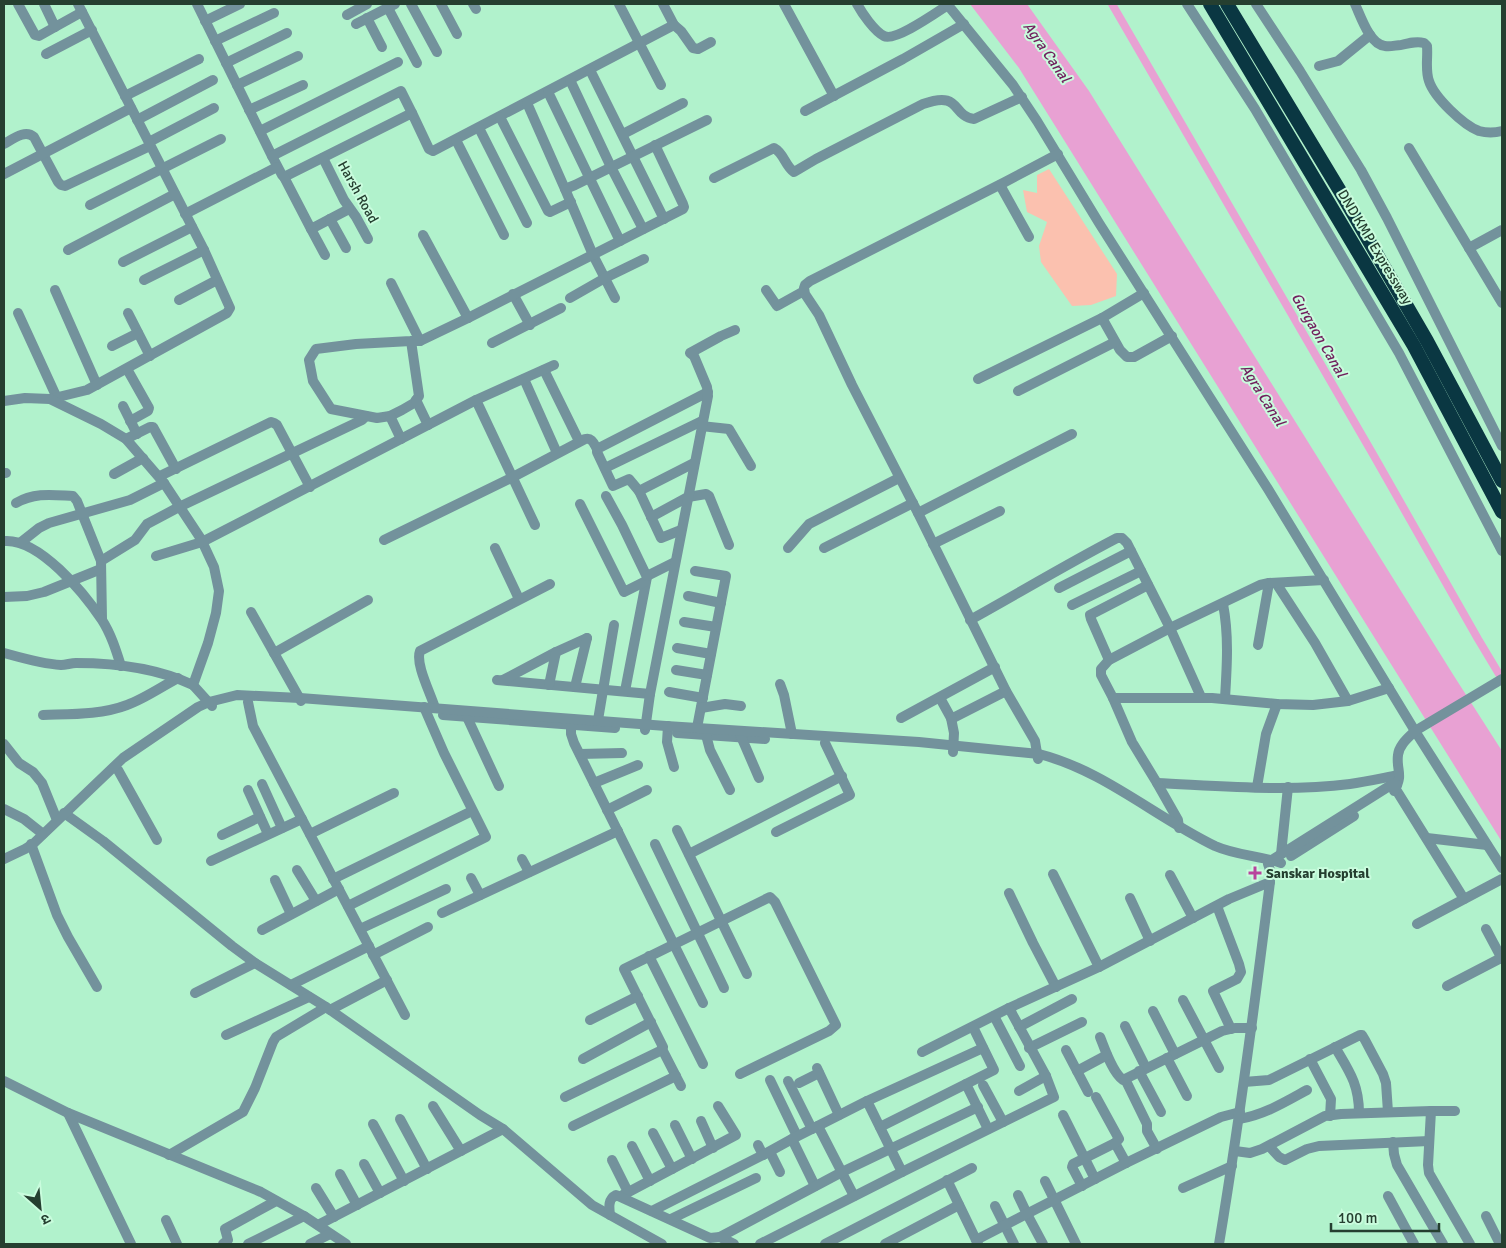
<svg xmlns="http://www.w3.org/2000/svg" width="1506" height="1248" viewBox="0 0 1506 1248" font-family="Signika,'Noto Sans Devanagari',sans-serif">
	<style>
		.green { fill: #fbc1af }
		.water { fill: #e8a1d3 }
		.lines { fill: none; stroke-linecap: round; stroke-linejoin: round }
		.canal { stroke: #e8a1d3; stroke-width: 8 }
		.minor { stroke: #73929c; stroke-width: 10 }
		.highway { stroke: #0a3742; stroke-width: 14 }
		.poi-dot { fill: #b8449d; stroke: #c9fcdd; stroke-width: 2 }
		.labels { text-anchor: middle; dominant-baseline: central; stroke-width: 4; stroke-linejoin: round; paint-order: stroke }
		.street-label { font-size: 14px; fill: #253f30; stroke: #c9fcdd }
		.poi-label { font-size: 14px; font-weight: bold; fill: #253f30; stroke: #c9fcdd; text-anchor: start }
		.water-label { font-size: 15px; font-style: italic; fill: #701f5d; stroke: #c9fcdd }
	</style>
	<rect width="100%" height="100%" fill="#b1f2cc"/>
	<!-- green -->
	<polygon class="green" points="1049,169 1117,274 1116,296 1091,305 1072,306 1041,262 1039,246 1047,222 1027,212 1023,190 1037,193 1037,175"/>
	<!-- water -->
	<polygon class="water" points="970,4 1027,4 1089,91 1454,676 1502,751 1502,842 1019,68"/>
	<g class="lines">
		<!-- canal -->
		<polyline class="canal" points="1112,4 1374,456 1478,639 1502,679"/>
		<!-- minor -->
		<g class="minor">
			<polyline points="18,4 35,35 39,36 55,27"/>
			<polyline points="44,4 55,27 82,12"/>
			<polyline points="197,4 272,156 282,175 284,177 412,113 429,149 433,151 670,27 674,25 663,4"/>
			<polyline points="411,4 437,52"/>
			<polyline points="441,4 457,34"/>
			<polyline points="473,4 476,9"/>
			<polyline points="619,4 661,85"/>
			<polyline points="784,4 834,96"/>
			<path d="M857 4C862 13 874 31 884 36 895 42 937 12 948 5"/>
			<polyline points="947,4 1013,85 1037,121 1099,223 1268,489 1415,731 1502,868"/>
			<polyline points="1187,4 1255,109 1399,353 1502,551"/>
			<polyline points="1256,4 1300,71 1361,170 1387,218 1502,446"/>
			<path d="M1355 4C1361 17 1370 45 1385 46 1391 47 1396 45 1401 45 1409 43 1417 41 1424 43L1427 46C1428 58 1425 70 1429 81 1434 97 1463 125 1479 131 1487 133 1494 133 1502 131"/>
			<polyline points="388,8 417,63"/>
			<polyline points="347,15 367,4"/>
			<polyline points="367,18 382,47"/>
			<polyline points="205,21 240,4"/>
			<polyline points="356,24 395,4"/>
			<polyline points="674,25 681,31 693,48 698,49 711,42"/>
			<polyline points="215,41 274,13"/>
			<polyline points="46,54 92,30"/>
			<polyline points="226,63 287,33"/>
			<polyline points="1319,66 1338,61 1370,35"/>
			<polyline points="590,70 664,219"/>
			<polyline points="570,80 611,167 643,229"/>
			<polyline points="237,85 298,56"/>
			<polyline points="548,92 620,241"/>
			<polyline points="125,96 199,59"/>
			<polyline points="527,103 565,189 575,185 707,120"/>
			<polyline points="249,110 303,85"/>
			<polyline points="805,111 903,59 964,24"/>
			<polyline points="500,117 548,211 550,212 571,202"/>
			<polyline points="137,120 213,80"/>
			<polyline points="479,128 527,223"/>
			<polyline points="260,131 398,62"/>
			<polyline points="623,134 683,103"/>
			<polyline points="456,140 504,235"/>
			<polyline points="149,142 214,108"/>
			<path d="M4 144C13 139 25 129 34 137L58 182 61 185 65 186 150 146"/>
			<polyline points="1409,148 1502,303"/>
			<polyline points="272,156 401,91 412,113"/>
			<polyline points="323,158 344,200 356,217 368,239"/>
			<polyline points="4,174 131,108"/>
			<polyline points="284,177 311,229 330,219"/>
			<path d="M714 178 774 148C784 153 785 166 794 172L816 159 923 104C962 90 951 116 974 119L1022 97"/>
			<polyline points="1000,185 1029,237"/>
			<polyline points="565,189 593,255 615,298"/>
			<polyline points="90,205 221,139"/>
			<polyline points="185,214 277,167"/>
			<polyline points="311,229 325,255"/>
			<polyline points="423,235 468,318"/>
			<polyline points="346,248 330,219 349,209"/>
			<polyline points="1469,248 1502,230"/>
			<polyline points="68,250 175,194"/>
			<polyline points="123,262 192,227"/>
			<polyline points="144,280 204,250"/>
			<polyline points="391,283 420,341"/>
			<polyline points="55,290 97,385"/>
			<polyline points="766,290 777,306 804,291"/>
			<polyline points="513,294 530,325"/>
			<polyline points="570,298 605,278 644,259"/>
			<polyline points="179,300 217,280"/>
			<polyline points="18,313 57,398"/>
			<polyline points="128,313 150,356"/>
			<polyline points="1102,318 1120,350 1127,357 1134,357 1172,336"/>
			<polyline points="411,341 419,396 414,403 402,410 390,416 377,418 331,409 313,381 309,360 316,349 356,344 411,341 420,341 468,318 683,209 684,207 683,204 655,145"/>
			<polyline points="492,343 561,308"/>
			<polyline points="112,346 138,333"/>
			<polyline points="127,369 149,408 148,411 130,421"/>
			<polyline points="544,370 579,441"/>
			<polyline points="524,379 557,453"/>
			<polyline points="978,379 1102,318 1144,293"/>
			<polyline points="1018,391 1115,342"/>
			<polyline points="50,399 87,390 227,313 230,308 204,250 78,4"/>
			<polyline points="416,400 428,425"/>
			<polyline points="476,400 535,525"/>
			<polyline points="4,401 25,398 50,399 101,424 126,439 164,483 201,539 214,567 219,591 216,613 208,643 193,685 212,706"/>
			<polyline points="123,406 137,434"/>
			<polyline points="390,416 401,439"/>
			<polyline points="701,426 729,429 751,466"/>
			<polyline points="126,439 150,427 153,427 176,469"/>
			<polyline points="694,463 639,491 629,479 613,486 597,452 597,449 708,392"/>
			<polyline points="605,468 702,421"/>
			<polyline points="4,473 6,473"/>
			<polyline points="114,474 143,458"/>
			<polyline points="160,476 271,422 274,423 277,425 310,487"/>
			<polyline points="639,491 661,538 681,530"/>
			<polyline points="606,496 622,525 647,577 625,691"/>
			<path d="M16 503C35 492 53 495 73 496L77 501 101 561 102 619"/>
			<polyline points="580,504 624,592 646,581"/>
			<polyline points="918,513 1072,434"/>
			<polyline points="651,517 688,497 706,494 709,496 729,545"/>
			<path d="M384 540 513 477 585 439C592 437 594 444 597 449"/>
			<path d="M4 541C39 538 84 593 102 620 111 634 116 650 121 666"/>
			<polyline points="20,543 39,528 49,523 130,500 164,483"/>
			<polyline points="933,544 1000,511"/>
			<polyline points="495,548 519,599"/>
			<polyline points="788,548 809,524 899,478"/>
			<polyline points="824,548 913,503"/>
			<polyline points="156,556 202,542 476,400 554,365"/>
			<polyline points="101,561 135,540 147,524 179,507 362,420 366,416"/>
			<polyline points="695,571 726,576 696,733"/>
			<polyline points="647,576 675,562"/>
			<polyline points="1276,583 1315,643 1348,701"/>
			<polyline points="1059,588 1131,551"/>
			<polyline points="688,596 721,603"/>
			<polyline points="4,597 27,596 44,592 101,569"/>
			<path d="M1223 604C1229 635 1227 666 1225 698"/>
			<polyline points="1072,605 1141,571"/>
			<polyline points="251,612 301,701"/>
			<path d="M970 620C1019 593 1067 564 1117 538H1122L1127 543 1170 628 1201 697"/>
			<polyline points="684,622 716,627"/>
			<polyline points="1258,645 1269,583"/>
			<polyline points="677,648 711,654"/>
			<path d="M4 653C22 658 42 664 61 665 66 665 71 663 76 663 115 663 157 668 193 685"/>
			<polyline points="274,653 368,600"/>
			<polyline points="1109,660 1091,619 1090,615 1148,585"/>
			<polyline points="676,670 707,675"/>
			<polyline points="497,680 650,694"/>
			<polyline points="503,680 556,652 587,638"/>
			<polyline points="780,684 784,695 792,734"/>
			<polyline points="549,685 556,652"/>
			<polyline points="575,687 587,638"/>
			<polyline points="669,692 703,698"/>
			<polyline points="940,698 951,718 953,718 1006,691"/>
			<polyline points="1113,698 1212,698 1277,704 1313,705 1348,701 1389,688"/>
			<polyline points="248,702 253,726 405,1015"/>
			<path d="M435 708C431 694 415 664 420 651L550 584"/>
			<polyline points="701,708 725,704 741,706"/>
			<path d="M43 715C70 714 101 715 127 705 144 699 161 687 178 678"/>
			<polyline points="443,715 615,728"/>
			<polyline points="467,717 499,786"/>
			<polyline points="901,718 995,667"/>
			<polyline points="951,718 954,733 953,752"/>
			<polyline points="571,720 571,734 574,743 703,1003"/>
			<polyline points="598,720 614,625"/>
			<polyline points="668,726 667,742 674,767"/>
			<polyline points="645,730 650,694 708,396 707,387 694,356 690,353 721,336 735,330"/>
			<polyline points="677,733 765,739"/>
			<polyline points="740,734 759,778"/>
			<polyline points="706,735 710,750 730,790"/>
			<polyline points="4,744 19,763 33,772 42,783 57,820"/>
			<polyline points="580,754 622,753"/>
			<polyline points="1038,759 1035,741 1006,691 918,513 852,385 819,315 805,294 804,288 805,285 810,281 1005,182 1058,154"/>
			<polyline points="118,770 157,840"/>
			<polyline points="594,783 638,765"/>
			<path d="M1157 783C1221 786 1286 792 1350 784 1366 782 1383 778 1399 775"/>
			<polyline points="262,784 282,828"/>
			<polyline points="1257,787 1266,734 1277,704"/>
			<polyline points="1395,788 1464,899"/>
			<polyline points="248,790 268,834"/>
			<path d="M1394 791C1404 775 1396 770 1398 755 1399 745 1408 738 1415 731L1502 679"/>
			<polyline points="4,809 24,819 43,834"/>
			<polyline points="607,810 647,790"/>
			<polyline points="64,813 103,841 232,946 255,963 326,1007 480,1115 503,1129 592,1205 662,1244"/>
			<polyline points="1179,828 1178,820 1157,783 1132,742 1113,698 1101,675 1101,669 1109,660 1170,628 1260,585 1269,583 1324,580"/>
			<polyline points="677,830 747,974"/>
			<polyline points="776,832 850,795 825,743"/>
			<polyline points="310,834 394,793"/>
			<polyline points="222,835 260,817"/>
			<polyline points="1427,838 1487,845"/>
			<polyline points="31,844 57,915 68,937 97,987"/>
			<polyline points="655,844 724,988"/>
			<polyline points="689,854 842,776"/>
			<polyline points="1281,854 1288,787"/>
			<polyline points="1291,856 1354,816"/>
			<path d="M4 859 25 849 33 844 123 758 198 707 209 702 237 695 300 698 666 726 919 742 1039 754C1103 770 1155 817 1215 846 1235 855 1260 856 1281 863"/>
			<polyline points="522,859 529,872"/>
			<polyline points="211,861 302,819"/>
			<polyline points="297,870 316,901"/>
			<polyline points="1053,874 1099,967"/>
			<polyline points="1170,875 1193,918"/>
			<polyline points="471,878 480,895"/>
			<polyline points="333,879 472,811"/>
			<polyline points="275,880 291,914"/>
			<polyline points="1009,893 1033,943 1056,987"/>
			<polyline points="1130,898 1150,941"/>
			<polyline points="348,906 486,837 444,753 424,707"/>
			<polyline points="1217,906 1239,964 1241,972 1237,979 1213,991 1231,1029"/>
			<polyline points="442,913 618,831"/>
			<polyline points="1417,924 1502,879"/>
			<polyline points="360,929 446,889"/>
			<polyline points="1486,929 1502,959"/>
			<polyline points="262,930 339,889"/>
			<polyline points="373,955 428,927"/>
			<polyline points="649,956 703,1064"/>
			<polyline points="291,985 369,946"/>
			<polyline points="1447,986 1501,958"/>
			<polyline points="195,993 255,963"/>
			<polyline points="1183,1000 1219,1068"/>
			<polyline points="330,1010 387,980"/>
			<polyline points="1153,1011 1175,1054"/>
			<polyline points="994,1016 1020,1066"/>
			<polyline points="590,1020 638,996"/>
			<polyline points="1125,1026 1146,1068"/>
			<polyline points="1019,1027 1072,999"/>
			<polyline points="226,1035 309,997"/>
			<path d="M1100 1037C1105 1049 1112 1072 1123 1080L1222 1031 1235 1028H1252"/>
			<path d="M1335 1047C1349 1071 1359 1084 1359 1113"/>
			<polyline points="1029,1048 1082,1022"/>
			<polyline points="662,1049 681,1086"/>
			<polyline points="1066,1050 1088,1092"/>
			<polyline points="922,1052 1009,1008 1099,967 1229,899 1270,882"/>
			<polyline points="1167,1058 1187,1096"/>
			<polyline points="583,1059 651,1022"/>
			<polyline points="1310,1059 1331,1099 1330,1116"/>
			<polyline points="817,1068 839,1115"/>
			<polyline points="1077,1071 1107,1055"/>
			<polyline points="1139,1071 1161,1112"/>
			<polyline points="1125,1079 1147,1124 1147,1131 1157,1149"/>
			<polyline points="770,1080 797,1136"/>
			<polyline points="4,1081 68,1113 261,1192 304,1216 346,1244"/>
			<polyline points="788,1081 812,1129"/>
			<polyline points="1244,1082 1269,1080 1360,1035 1362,1035 1365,1040 1383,1074 1386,1083 1388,1112"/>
			<polyline points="799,1083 819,1073"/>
			<polyline points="966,1084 988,1129"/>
			<polyline points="983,1085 1003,1122"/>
			<polyline points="1019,1091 1046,1076"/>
			<polyline points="565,1097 660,1051 663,1047 624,969 770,897 775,902 836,1025 829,1031 740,1074"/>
			<polyline points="867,1101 902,1172"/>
			<polyline points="433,1106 461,1151"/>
			<polyline points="1431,1111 1455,1111"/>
			<polyline points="68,1113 131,1244"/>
			<polyline points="1063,1115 1095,1179"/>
			<polyline points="400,1119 427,1169"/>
			<path d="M1239 1119C1264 1115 1285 1102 1307 1090"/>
			<polyline points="701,1121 713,1148"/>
			<polyline points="373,1124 404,1181"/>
			<polyline points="675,1125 692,1159"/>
			<polyline points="573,1126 676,1076"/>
			<polyline points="818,1126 854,1196"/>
			<polyline points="880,1127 994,1070 973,1027"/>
			<polyline points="653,1133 672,1169"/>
			<polyline points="792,1139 815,1186"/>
			<polyline points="1393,1142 1394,1154 1397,1165 1443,1244"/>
			<polyline points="1115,1143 1126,1163"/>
			<polyline points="758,1145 763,1155"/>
			<polyline points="632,1146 650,1181"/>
			<polyline points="1269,1146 1279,1157 1285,1160 1307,1149 1319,1146 1429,1141"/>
			<polyline points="1235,1151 1250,1153 1262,1149 1325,1116 1341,1114 1431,1111 1428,1165 1429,1173 1470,1244"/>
			<polyline points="770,1152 780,1172"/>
			<polyline points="169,1155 243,1112 255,1088 273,1042 276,1037 326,1007"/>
			<polyline points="612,1160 628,1192"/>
			<polyline points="364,1164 380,1193"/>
			<polyline points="340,1174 357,1205"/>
			<polyline points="947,1180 978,1244"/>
			<polyline points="1045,1181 1076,1244"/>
			<polyline points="1082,1186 1072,1167 1073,1164 1115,1143 1119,1139 1096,1097"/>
			<polyline points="316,1188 334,1217"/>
			<polyline points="1183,1188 1232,1166"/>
			<polyline points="1018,1195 1027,1214 1043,1244"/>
			<polyline points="621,1196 736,1135 718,1106"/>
			<polyline points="1388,1196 1414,1244"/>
			<polyline points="995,1206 1014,1244"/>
			<polyline points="652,1211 763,1155 792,1139 867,1101 983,1048"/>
			<path d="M610 1215C609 1207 608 1199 616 1195L710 1238 720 1237 734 1244"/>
			<polyline points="1486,1216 1500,1244"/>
			<polyline points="671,1219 756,1178"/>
			<polyline points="166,1220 177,1244"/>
			<polyline points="318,1225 503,1129"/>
			<polyline points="720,1237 842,1172 978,1107"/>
			<polyline points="976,1240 1126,1163 1221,1117 1240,1112"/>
			<polyline points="223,1244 228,1240 225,1229 276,1201"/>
			<polyline points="248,1244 304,1216"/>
			<polyline points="310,1244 330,1234"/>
			<polyline points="760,1244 902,1172 1054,1097 1046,1076 1009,1008"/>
			<polyline points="825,1244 972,1168"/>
			<polyline points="885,1244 959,1205"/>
			<path d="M1219 1244C1239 1124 1255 1003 1270 882V870L1268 864 1272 860 1391 785H1397"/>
		</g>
		<!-- highway -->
		<g class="highway">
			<polyline points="1210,4 1414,346 1502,512"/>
			<polyline points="1227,4 1340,191 1427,341 1502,481"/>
		</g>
	</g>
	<!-- markers -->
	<path class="poi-dot" d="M1252.5 865.5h5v5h5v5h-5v5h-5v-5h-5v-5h5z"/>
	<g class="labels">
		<!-- street labels -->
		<g class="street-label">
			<text transform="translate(358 192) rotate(61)">Harsh Road</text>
			<text transform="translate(1375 247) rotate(59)">DND KMP Expressway</text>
		</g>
		<!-- poi labels -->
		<g class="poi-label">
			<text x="1266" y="873">Sanskar Hospital</text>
		</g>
		<!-- water labels -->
		<g class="water-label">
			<text transform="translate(1047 52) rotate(55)">Agra Canal</text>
			<text transform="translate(1319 335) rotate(60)">Gurgaon Canal</text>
			<text transform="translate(1263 395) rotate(58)">Agra Canal</text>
		</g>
	</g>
	<!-- border -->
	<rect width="1506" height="1248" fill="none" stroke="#253f30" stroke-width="10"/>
	<!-- north arrow -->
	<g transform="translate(40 1208) rotate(153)" stroke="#c9fcdd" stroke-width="4" paint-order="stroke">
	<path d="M0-4L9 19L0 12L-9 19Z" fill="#253f30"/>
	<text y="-8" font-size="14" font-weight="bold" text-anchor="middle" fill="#253f30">उ</text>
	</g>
	<!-- scale -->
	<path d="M1331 1223v8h108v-8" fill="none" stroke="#253f30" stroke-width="2.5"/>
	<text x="1338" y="1223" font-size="15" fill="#253f30" stroke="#c9fcdd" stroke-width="4" paint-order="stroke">100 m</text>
</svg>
